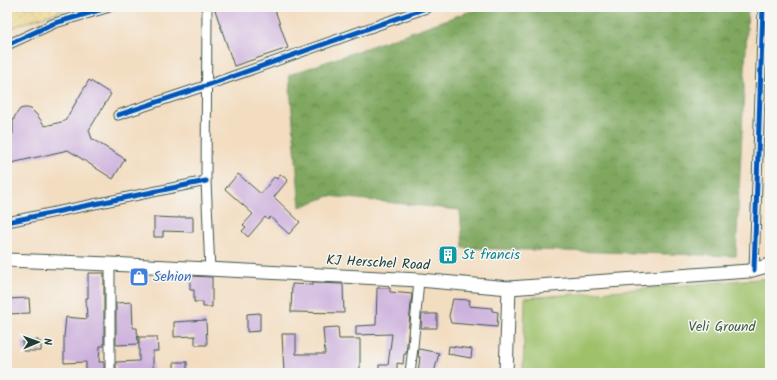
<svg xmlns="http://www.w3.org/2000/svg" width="777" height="380" viewBox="0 0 777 380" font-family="Kalam,sans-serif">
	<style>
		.forest { fill: url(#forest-crowns); stroke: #4f7249 }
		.sand { fill: url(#sand-dots); stroke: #868c69 }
		.green { fill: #9fc16a; stroke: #5f7f4f }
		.building { fill: #cdb1dd }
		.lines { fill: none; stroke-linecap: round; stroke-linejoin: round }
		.street-casing { stroke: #3f5549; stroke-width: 11 }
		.secondary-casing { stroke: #3f5549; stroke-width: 15 }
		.street { stroke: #fff; stroke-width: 9 }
		.secondary { stroke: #fff; stroke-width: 13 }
		.cycleway-casing { stroke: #f6f6f2; stroke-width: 8 }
		.cycleway { stroke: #0057b8; stroke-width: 5 }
		.labels { text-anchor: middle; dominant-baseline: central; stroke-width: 3; stroke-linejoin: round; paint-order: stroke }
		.culture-label { font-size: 14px; fill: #0d838f; stroke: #f6f6f2; text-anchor: start }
		.street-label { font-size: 14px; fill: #1f3d34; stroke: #f6f6f2 }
		.shop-label { font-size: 14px; fill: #366cbe; stroke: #f6f6f2; text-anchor: start }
		.park-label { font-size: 14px; fill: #3f5e42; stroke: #f6f6f2 }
	</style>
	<defs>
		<pattern id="forest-crowns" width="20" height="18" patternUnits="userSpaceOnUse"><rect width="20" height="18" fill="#7fa75e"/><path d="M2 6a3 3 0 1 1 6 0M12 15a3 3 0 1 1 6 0" fill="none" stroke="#67894e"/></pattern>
		<pattern id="sand-dots" width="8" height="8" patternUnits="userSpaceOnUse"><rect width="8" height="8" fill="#eeda9e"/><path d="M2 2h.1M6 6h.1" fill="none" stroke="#ccbc89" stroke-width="1.8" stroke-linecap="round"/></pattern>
	</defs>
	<rect width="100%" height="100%" fill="#f6f6f2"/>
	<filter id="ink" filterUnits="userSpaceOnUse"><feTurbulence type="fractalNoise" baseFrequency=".025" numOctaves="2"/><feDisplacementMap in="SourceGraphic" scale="8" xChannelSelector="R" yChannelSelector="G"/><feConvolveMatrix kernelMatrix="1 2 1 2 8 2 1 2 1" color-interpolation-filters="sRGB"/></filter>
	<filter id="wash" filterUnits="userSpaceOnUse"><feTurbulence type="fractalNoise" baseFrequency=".012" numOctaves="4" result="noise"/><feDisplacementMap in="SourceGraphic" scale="16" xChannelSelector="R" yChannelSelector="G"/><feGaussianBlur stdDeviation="0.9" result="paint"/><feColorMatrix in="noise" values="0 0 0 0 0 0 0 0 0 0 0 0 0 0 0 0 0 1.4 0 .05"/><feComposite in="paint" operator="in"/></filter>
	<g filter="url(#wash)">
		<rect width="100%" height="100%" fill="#f3ddc1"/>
		<!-- forest -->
		<polygon class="forest" points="482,7 748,7 736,256 463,248 460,210 329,196 300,207 289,75"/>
		<!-- sand -->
		<polygon class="sand" points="7,7 73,7 24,23 7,30"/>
		<!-- green -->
		<polygon class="green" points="770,278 770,373 523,373 525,298"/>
		<g id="blocks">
			<!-- building -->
			<g class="building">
				<polygon points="214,7 274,7 288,48 234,66"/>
				<polygon points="89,80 111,94 89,130 92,139 125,159 113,179 68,150 7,164 7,135 13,134 13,121 15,116 20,109 24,108 27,108 31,109 37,115 45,126 65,121"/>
				<polygon points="238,174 261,194 274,177 277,179 280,174 288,180 274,197 300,222 289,234 270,217 268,220 265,217 248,237 242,231 246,227 243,225 253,214 225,189"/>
				<polygon points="154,217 179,218 179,217 193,217 193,232 163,231 163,237 154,237"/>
				<polygon points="443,248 453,248 453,261 443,262"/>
				<polygon points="88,273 104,273 104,346 100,346 99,362 104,362 104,373 86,373 86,362 64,363 64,336 66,317 87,319 86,298 88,298"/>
				<polygon points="190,276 212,277 212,307 203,307 203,302 194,302 194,290 190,290"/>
				<polygon points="313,283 343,284 344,313 291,312 292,284 313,285"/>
				<polygon points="377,288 390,288 390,292 412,294 406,354 404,354 403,364 397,363 397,373 379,373 379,365 388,365 392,334 356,335 356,326 376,325"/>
				<polygon points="29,298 30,313 7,314 7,299"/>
				<polygon points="453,299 470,300 469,306 492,308 492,311 498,312 497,327 451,323 449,316"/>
				<polygon points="132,302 133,328 137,328 138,344 116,345 116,303"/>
				<polygon points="260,313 260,331 247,332 247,314"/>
				<polygon points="422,314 437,314 437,328 421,328"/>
				<polygon points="206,320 207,345 195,345 195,336 174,337 174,322"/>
				<polygon points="338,327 339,339 360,339 360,373 284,373 282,334 296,334 296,354 325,354 323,328"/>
				<polygon points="139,337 157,337 158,351 153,351 153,373 116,373 116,362 139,361"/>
				<polygon points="30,340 38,340 38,342 41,342 41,351 23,351 22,342 30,342"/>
				<polygon points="449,346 472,349 471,358 448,354"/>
				<polygon points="419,349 439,353 434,373 418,373 420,357 418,357"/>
				<rect x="174" y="362" width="13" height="11"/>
			</g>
		</g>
	</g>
	<g filter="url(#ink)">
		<use href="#blocks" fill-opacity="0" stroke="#3f5549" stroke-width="1"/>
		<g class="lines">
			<!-- street casing -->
			<g class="street-casing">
				<g id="street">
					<polyline points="207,7 206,181 210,270"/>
					<polyline points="7,45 55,23 110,7"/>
					<polyline points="118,115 208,85 429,7"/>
					<polyline points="7,222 206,181"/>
					<polyline points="110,264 110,373"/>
					<polyline points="754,270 763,7"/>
					<polyline points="410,373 413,347 419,280"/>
				</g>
			</g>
			<!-- secondary casing -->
			<g class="secondary-casing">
				<g id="secondary">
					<polyline points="7,260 110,264 419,280 509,288 749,271 770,265"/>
					<polyline points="506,373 509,288"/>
				</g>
			</g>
			<!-- street -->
			<use href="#street" class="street"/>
			<!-- secondary -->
			<use href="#secondary" class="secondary"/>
			<!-- cycleway casing -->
			<g class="cycleway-casing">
				<g id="cycleway">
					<polyline points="7,45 55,23 110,7"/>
					<polyline points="118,115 208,85 429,7"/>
					<polyline points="7,222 206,181"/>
					<polyline points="754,270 763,7"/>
				</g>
			</g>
			<!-- cycleway -->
			<use href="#cycleway" class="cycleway"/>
		</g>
	</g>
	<!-- icons -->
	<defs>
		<g id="building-square" transform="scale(1)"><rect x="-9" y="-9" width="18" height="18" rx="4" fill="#0f9aa8" stroke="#f6f6f2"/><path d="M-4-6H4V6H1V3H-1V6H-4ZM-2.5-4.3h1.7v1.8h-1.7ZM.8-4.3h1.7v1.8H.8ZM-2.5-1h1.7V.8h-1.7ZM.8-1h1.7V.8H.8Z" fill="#fff"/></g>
		<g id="shop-square" transform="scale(1)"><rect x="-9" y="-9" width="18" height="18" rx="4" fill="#3f7fe0" stroke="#f6f6f2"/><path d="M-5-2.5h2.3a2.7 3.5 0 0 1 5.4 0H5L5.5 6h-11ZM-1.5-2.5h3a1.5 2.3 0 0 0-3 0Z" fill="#fff"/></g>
	</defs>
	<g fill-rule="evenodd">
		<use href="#building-square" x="448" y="255"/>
		<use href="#shop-square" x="139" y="277"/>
	</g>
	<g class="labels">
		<!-- culture labels -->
		<g class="culture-label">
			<text x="462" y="255">St francis</text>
		</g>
		<!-- street labels -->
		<g class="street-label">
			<text transform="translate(378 263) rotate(3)">KJ Herschel Road</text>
		</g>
		<!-- shop labels -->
		<g class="shop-label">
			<text x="153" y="277">Sehion</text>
		</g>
		<!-- park labels -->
		<g class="park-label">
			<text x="722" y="327">Veli Ground</text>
		</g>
	</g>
	<!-- margin -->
	<rect width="777" height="380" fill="none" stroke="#f6f6f2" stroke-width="24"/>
	<!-- north arrow -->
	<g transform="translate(38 342) rotate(88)" stroke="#f6f6f2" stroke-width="3" paint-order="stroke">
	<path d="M0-3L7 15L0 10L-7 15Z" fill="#1f3d34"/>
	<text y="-6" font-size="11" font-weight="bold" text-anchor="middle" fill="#1f3d34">N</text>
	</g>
</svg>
